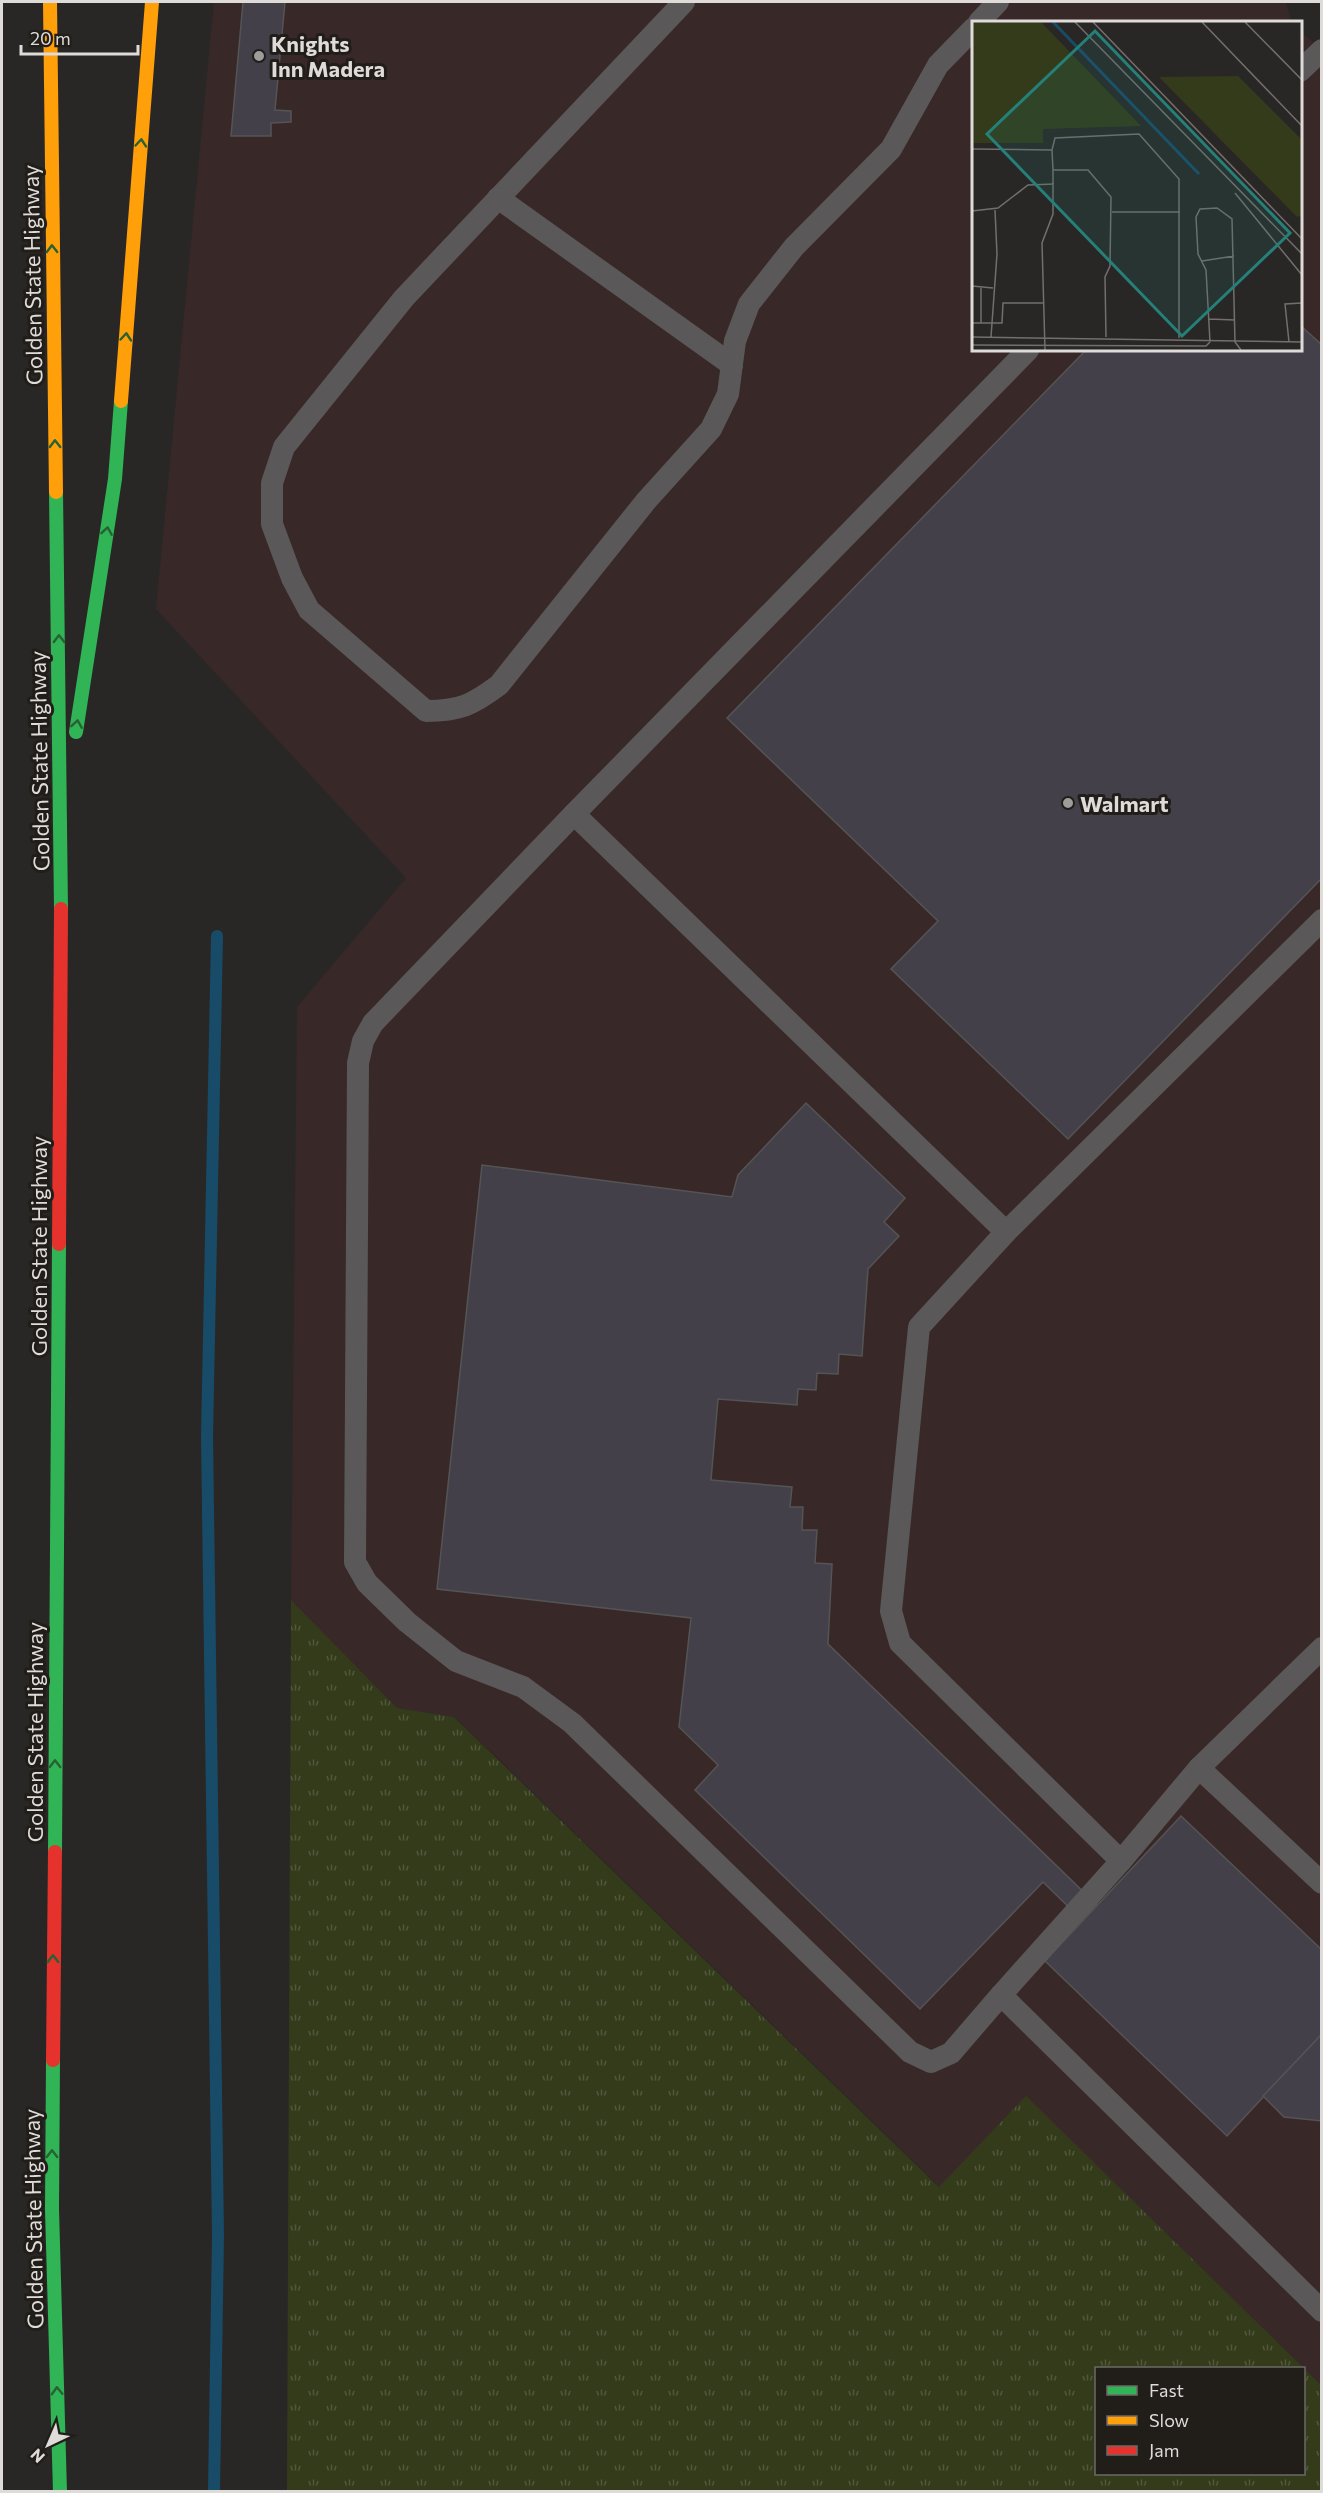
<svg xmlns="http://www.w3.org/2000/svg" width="1323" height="2493" viewBox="0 0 1323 2493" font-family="Commissioner,sans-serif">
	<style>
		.commercial { fill: #392828 }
		.grass { fill: url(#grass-tufts); fill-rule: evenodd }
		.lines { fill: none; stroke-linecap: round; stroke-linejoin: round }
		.stream { stroke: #184b68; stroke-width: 12 }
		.building { fill: #44404a; stroke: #555454; stroke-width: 1.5 }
		.lane { stroke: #5a5858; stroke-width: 22 }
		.fast { stroke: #30b455; stroke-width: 14 }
		.slow { stroke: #ff9f0a; stroke-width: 14 }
		.jam { stroke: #e5322d; stroke-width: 14 }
		.oneway { stroke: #286134 }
		.poi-dot { fill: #9f9c9a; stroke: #211d19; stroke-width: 2 }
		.labels { text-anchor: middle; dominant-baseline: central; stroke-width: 6; stroke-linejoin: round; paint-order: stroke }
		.poi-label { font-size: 22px; font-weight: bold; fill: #dfdbd9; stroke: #211d19; text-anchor: start }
		.street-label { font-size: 22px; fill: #dfdbd9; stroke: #211d19 }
		.inset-river { fill: none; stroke: #184b68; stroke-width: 3 }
		.inset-road { fill: none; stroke: #726f6d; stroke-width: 1.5 }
		.view { fill: #248079; fill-opacity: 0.15; stroke: #248079; stroke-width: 3 }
		.inset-edge { fill: none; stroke: #dfdbd9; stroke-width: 3 }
	</style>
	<defs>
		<pattern id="grass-tufts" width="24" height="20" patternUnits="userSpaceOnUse" patternTransform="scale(1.5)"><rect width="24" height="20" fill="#333b1b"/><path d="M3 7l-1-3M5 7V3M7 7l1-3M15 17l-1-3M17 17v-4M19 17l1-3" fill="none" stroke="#50573c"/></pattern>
	</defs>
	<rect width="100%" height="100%" fill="#292725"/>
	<!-- commercial -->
	<polygon class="commercial" points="214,2 1286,2 1291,22 974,22 974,350 1300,350 1301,32 1321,49 1321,2385 1026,2097 940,2187 455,1717 397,1708 291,1600 297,1007 406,878 156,609"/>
	<!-- grass -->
	<path class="grass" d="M291 1600 397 1708 454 1717 939 2187 1026 2096 1321 2385V2491H287ZM1096 2368H1304V2474H1096Z"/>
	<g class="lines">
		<!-- stream -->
		<polyline class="stream" points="214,2492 218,2236 207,1436 217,936"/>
	</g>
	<!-- building -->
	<g class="building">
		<polygon points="243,2 285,2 275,110 291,111 291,122 271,123 271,136 231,136"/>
		<polygon points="1300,325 1322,345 1322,878 1068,1139 891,969 938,921 727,718 1086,350 1300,350"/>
		<polygon points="806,1103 905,1198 884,1222 899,1236 868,1269 862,1356 839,1354 838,1374 817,1373 816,1390 798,1389 797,1405 718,1399 711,1480 792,1487 790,1507 803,1507 802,1530 817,1530 815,1563 832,1564 828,1644 1097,1905 1083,1921 1043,1882 920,2009 695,1790 718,1765 679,1727 691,1618 437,1589 482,1165 732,1197 738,1175"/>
		<polygon points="1181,1816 1322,1950 1322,2034 1227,2136 1045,1961"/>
		<polygon points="1322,2034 1322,2121 1284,2117 1263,2096"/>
	</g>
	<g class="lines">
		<!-- lane -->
		<g class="lane">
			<path d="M684 2 404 298 284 447 272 483V524L292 578 309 610 426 711C460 711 472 705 499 685L646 501 711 429 728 394 735 341 749 304 794 247 891 149 938 65 974 28"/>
			<polyline points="979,22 998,2"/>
			<polyline points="1300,71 1322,50"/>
			<polyline points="498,198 732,365"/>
			<polyline points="1028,350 574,814 373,1023 363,1041 358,1063 355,1562 367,1583 407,1622 456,1661 523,1687 572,1723 910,2052 931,2062 951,2053 1001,1995 1322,2311"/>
			<polyline points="574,814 1006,1232"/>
			<polyline points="1322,920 1006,1232 919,1327 891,1611 900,1643 1121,1861 1199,1768 1322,1648"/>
			<polyline points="1199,1768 1322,1883"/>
			<polyline points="1001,1995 1121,1861"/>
		</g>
		<!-- fast -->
		<g class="fast">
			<polyline points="56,492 61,909"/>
			<polyline points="76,732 115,479 121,401"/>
			<polyline points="55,1852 59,1244"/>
			<polyline points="53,2060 52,2209 60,2492"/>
		</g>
		<!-- slow -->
		<g class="slow">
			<polyline points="50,2 56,492"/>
			<polyline points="121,401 152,2"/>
		</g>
		<!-- jam -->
		<g class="jam">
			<polyline points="59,1244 61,909"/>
			<polyline points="53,2060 55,1852"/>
		</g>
	</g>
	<!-- one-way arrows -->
	<defs><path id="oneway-chevron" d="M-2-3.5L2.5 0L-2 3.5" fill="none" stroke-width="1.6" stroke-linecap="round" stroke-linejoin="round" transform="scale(1.5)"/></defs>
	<g class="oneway">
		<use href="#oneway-chevron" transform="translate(141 143) rotate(-85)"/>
		<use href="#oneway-chevron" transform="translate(52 249) rotate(-91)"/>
		<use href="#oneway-chevron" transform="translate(126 337) rotate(-85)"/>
		<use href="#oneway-chevron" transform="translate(55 444) rotate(-91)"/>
		<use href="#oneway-chevron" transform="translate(107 531) rotate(-81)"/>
		<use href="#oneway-chevron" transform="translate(59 639) rotate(-91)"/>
		<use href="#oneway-chevron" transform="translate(77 724) rotate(-81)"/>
		<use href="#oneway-chevron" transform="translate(55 1764) rotate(-90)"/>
		<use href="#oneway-chevron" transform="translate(53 1959) rotate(-90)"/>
		<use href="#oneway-chevron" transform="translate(52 2154) rotate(-90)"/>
		<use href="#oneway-chevron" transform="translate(57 2391) rotate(-92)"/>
	</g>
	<!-- markers -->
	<g class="poi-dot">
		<circle cx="259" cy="56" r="6"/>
		<circle cx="1068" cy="803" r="6"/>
	</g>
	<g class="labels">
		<!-- poi labels -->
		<g class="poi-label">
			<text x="271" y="43">Knights<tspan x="271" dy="25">Inn Madera</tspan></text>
			<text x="1080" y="803">Walmart</text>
		</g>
		<!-- street labels -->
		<g class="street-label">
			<text transform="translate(32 275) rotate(-91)">Golden State Highway</text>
			<text transform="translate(39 761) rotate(-91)">Golden State Highway</text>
			<text transform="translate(38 1246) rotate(-90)">Golden State Highway</text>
			<text transform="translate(34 1732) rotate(-90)">Golden State Highway</text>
			<text transform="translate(33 2219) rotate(-91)">Golden State Highway</text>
		</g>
	</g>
	<!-- overview -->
	<g transform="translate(972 21)">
		<rect width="330" height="330" fill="#292725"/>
		<path d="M0 1H69L169 105 71 108V122H0ZM266 55 330 119V194L325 196 187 56Z" fill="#333b1b"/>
		<path class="inset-river" d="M81 1 227 153"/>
		<path class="inset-road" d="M103 1 330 233M121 1 330 218M230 1 330 105M273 1 330 59M0 128 80 129 83 117 167 113 207 158V317M80 129 81 149M263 172 330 254M0 190 26 187 56 164 82 163M140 191H208M230 240 262 235M0 265 21 267M237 298 263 299M0 302H30L31 282H72M9 302V265M0 316 330 321M19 316 25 233 23 189M238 321 234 249 226 233 224 196 228 188 245 187 260 198 263 321 269 329M317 321 313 283 330 282M0 324 234 325 238 321M73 329 70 222 81 193V149H116L139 176 138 245 133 256 134 316"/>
		<path class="view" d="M123 10 318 212 210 315 15 113Z"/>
		<rect width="330" height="330" class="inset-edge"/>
	</g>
	<!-- border -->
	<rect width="1323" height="2493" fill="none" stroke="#dfdbd9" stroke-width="6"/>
	<!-- legend -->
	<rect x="1095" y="2367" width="210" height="108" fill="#211d19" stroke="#6d6966" stroke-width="1.5"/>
	<rect x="1107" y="2386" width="30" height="9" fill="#30b455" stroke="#6d6966" stroke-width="1.5"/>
	<text x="1149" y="2397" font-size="18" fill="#dfdbd9">Fast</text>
	<rect x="1107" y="2416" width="30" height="9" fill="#ff9f0a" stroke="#6d6966" stroke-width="1.5"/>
	<text x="1149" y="2427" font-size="18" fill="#dfdbd9">Slow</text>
	<rect x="1107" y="2446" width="30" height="9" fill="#e5322d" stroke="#6d6966" stroke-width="1.5"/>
	<text x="1149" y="2457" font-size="18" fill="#dfdbd9">Jam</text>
	<!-- north arrow -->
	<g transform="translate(48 2445) rotate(224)" stroke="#211d19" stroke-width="4.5" paint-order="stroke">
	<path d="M0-4.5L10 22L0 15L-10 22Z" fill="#dfdbd9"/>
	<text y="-9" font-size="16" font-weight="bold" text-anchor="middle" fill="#dfdbd9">N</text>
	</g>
	<!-- scale -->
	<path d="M21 45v9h117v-9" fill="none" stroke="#dfdbd9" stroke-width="3"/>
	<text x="30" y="45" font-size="18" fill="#dfdbd9" stroke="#211d19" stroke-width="4.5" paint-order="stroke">20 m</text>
</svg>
